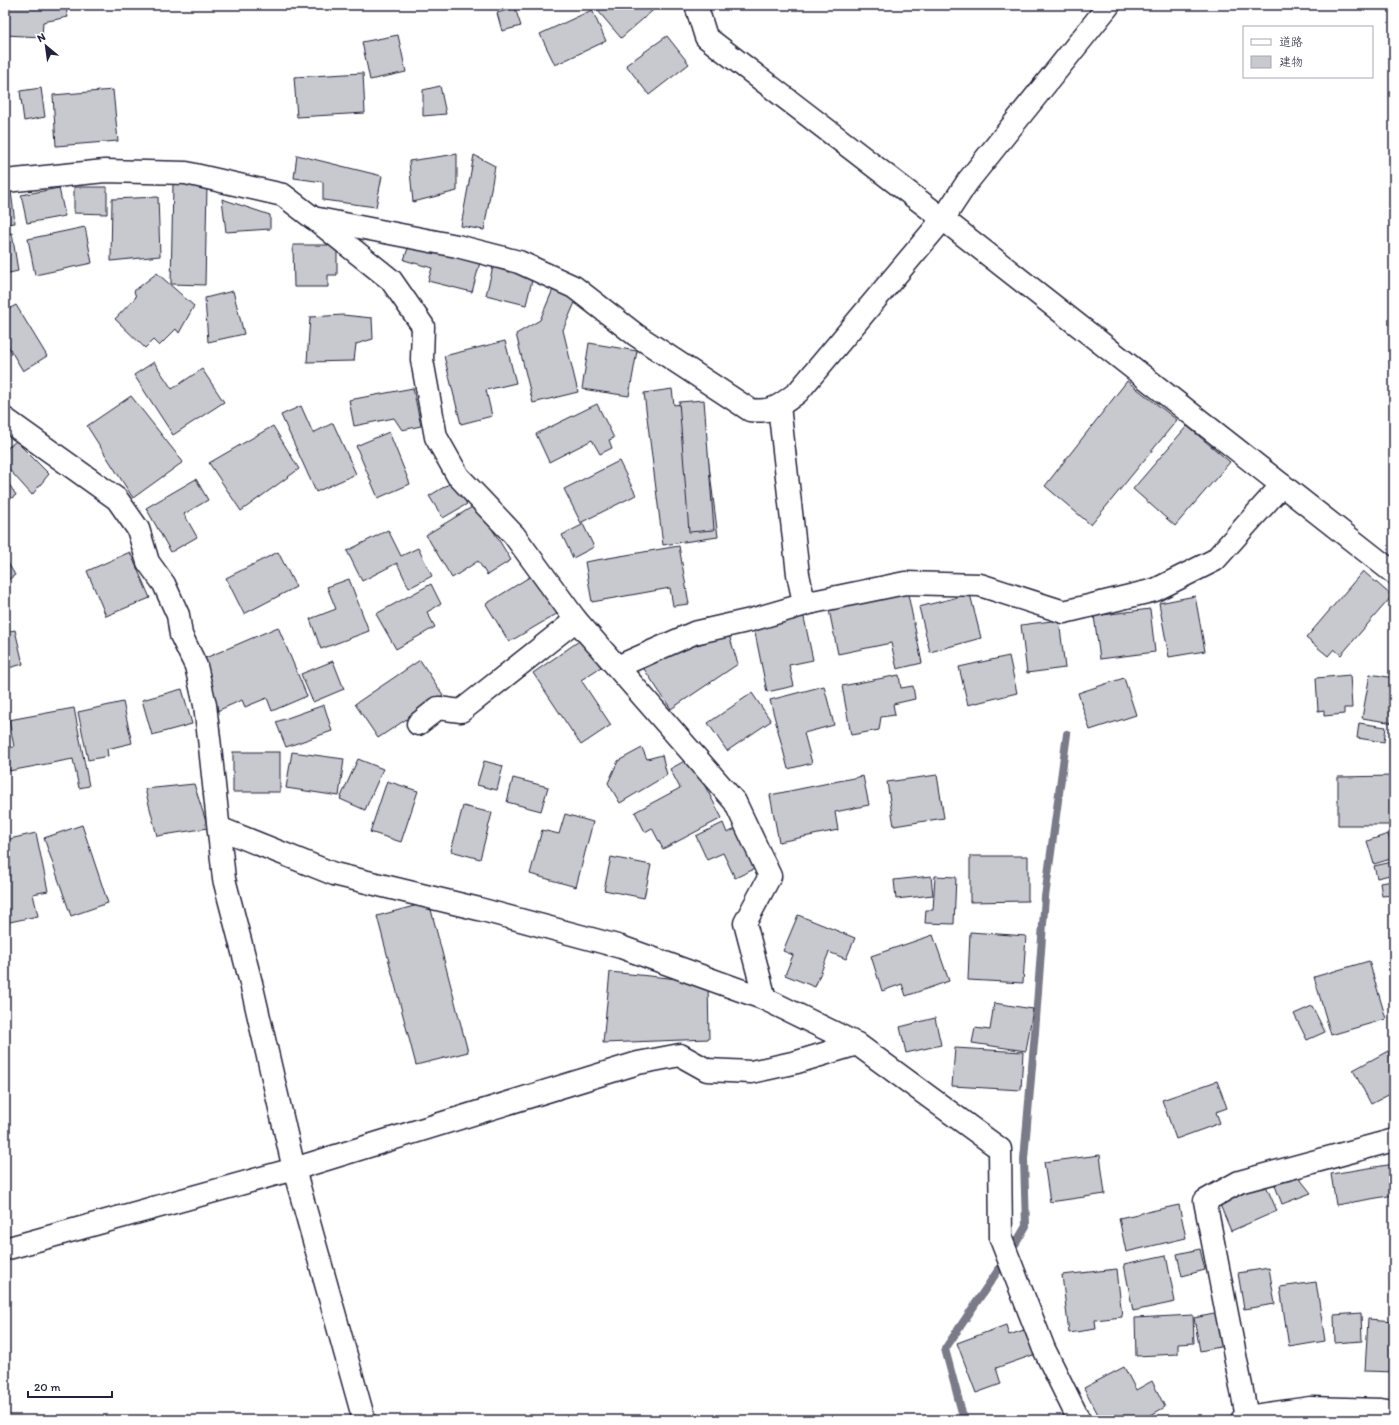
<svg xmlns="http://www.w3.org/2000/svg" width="1399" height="1425" viewBox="0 0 1399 1425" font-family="Itim,'Klee One',sans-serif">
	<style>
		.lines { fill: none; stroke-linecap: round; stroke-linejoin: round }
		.stream { stroke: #7a7a88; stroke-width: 8 }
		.building { fill: #c8c8cf; stroke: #22223b }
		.minor-casing { stroke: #22223b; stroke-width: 25 }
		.trunk-casing { stroke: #22223b; stroke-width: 25 }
		.minor { stroke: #fff; stroke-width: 22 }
		.trunk { stroke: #fff; stroke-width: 22 }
	</style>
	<rect width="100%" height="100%" fill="#fff"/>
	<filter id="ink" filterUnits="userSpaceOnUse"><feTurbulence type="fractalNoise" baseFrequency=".025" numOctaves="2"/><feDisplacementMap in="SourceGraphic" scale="8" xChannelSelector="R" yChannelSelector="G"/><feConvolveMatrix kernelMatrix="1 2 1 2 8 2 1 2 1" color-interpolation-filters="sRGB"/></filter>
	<g filter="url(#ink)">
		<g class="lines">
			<!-- stream -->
			<g class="stream">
				<polyline points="1016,1243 1026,1226 1024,1159 1035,1032 1045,897 1067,734"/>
				<polyline points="964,1420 945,1349 1003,1263"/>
			</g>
		</g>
		<!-- building -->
		<g class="building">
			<polygon points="5,5 65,5 68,17 43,22 42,37 5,35"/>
			<polygon points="593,5 659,5 621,38"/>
			<polygon points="515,8 521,26 502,31 497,13"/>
			<polygon points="592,10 606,41 555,65 540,34"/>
			<polygon points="398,35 406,72 370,80 362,42"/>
			<polygon points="667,36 689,64 649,95 626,65"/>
			<polygon points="363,73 365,113 297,117 294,77"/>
			<polygon points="440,86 446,114 423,116 423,90"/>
			<polygon points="41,88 45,117 24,121 20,91"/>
			<polygon points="113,90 118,141 56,146 53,95"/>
			<polygon points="457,154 457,191 413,202 409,161"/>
			<polygon points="297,155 382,176 376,207 323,200 323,182 294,178"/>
			<polygon points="474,155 495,166 484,230 461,226"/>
			<polygon points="173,184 207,185 205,285 171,284"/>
			<polygon points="74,187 107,187 107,214 74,213"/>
			<polygon points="59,188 65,216 27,223 21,195"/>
			<polygon points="11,191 15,223 5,224 5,192"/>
			<polygon points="158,197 160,256 111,261 112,199"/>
			<polygon points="222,199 270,215 270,229 226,232"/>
			<polygon points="85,227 92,263 35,275 28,239"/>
			<polygon points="12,233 18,271 5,274 5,234"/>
			<polygon points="410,242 482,255 472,292 428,281 432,268 404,260"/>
			<polygon points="293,245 337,245 337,275 328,275 328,287 294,287"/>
			<polygon points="493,267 533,276 526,305 486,295"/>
			<polygon points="157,273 194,306 179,333 176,329 159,346 153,340 145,348 115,319 136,297 134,291"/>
			<polygon points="554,287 577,298 563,330 578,392 533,403 516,334 540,320"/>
			<polygon points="233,291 244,334 208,342 205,298"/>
			<polygon points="16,305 47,356 23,371 5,341 5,311"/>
			<polygon points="343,315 372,318 373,339 356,344 354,361 307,362 310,317"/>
			<polygon points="505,341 516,383 486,390 492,416 461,424 444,356"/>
			<polygon points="589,343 637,351 629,396 582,389"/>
			<polygon points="154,362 172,389 202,369 224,402 173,435 134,375"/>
			<polygon points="1127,381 1177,420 1091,525 1045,486"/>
			<polygon points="413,388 421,426 402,430 394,418 354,426 349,400"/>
			<polygon points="672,389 674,405 701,401 718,537 663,545 644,393"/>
			<polygon points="131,396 183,462 133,498 87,426"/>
			<polygon points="704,400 714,530 689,532 679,402"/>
			<polygon points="597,404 614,438 609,440 612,448 600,454 592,440 549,462 536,434"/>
			<polygon points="301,406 313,433 333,423 356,474 316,492 281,415"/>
			<polygon points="273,426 299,469 241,511 209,463"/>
			<polygon points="1187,426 1230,462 1175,526 1133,489"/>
			<polygon points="389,432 410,484 378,498 356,446"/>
			<polygon points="16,441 49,474 32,495 5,465 5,450"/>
			<polygon points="619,461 636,495 582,522 594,547 573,558 562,535 582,525 564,489"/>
			<polygon points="5,478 16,495 5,503"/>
			<polygon points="196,479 208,500 184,514 197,537 171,552 146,508"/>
			<polygon points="454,481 467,504 443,518 429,496"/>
			<polygon points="477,504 511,560 487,575 478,561 452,578 426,535"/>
			<polygon points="388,530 401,556 418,548 432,576 409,588 397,563 362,581 347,551"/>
			<polygon points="679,546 689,604 673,606 670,588 592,602 585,562"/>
			<polygon points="130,552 150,598 106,616 87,571"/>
			<polygon points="278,552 296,587 244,614 226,578"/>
			<polygon points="5,558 15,575 5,582"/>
			<polygon points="1363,571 1392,596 1341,655 1334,649 1328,656 1306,638"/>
			<polygon points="536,573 560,612 509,642 486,604"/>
			<polygon points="349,579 369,631 321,649 310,619 336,609 327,587"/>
			<polygon points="431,584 441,604 427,612 435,627 396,649 376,614"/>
			<polygon points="907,589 922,663 897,669 891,643 838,654 828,605"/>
			<polygon points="970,594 981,638 930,652 919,607"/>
			<polygon points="1195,596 1205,651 1169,657 1159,603"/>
			<polygon points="1150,609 1155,652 1100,659 1094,616"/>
			<polygon points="803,613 813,660 789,665 794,686 767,692 753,623"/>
			<polygon points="1059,620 1065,668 1027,673 1021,625"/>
			<polygon points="278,627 307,696 272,711 267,698 245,707 242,700 217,711 196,662"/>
			<polygon points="15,630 23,664 5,669 5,632"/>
			<polygon points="729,635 738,664 671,709 640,663"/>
			<polygon points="582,639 601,667 581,680 611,725 581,745 533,673"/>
			<polygon points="1009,656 1017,693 968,705 959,667"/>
			<polygon points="420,660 443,695 378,738 355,704"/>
			<polygon points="333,661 344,689 313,702 301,674"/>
			<polygon points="1370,674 1394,678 1394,723 1362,718"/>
			<polygon points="899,675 901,688 913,686 915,699 893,704 895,715 881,717 879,730 851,735 842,686"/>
			<polygon points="1350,675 1352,708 1344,708 1344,714 1324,716 1324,710 1318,711 1316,678"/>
			<polygon points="1124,678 1136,715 1090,730 1078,693"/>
			<polygon points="824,686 834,725 804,733 812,763 788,769 770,700"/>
			<polygon points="182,689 192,724 152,735 142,700"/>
			<polygon points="752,693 771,721 727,751 708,723"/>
			<polygon points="123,702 132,743 107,749 108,756 88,760 78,712"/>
			<polygon points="324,705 332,731 286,747 276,722"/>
			<polygon points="74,708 89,786 79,788 73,759 9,771 5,748 14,747 9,720"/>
			<polygon points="1359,723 1386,727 1384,742 1357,738"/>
			<polygon points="642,748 647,759 662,755 667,775 620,803 608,783 618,761"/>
			<rect x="233" y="752" width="47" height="40"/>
			<polygon points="292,752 344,759 339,796 286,788"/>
			<polygon points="690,758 722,818 663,849 652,828 645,832 635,812 680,788 670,769"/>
			<polygon points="358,759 383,769 365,810 340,799"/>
			<polygon points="484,761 503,766 497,790 477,785"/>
			<polygon points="937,775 944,818 894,826 887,782"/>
			<polygon points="863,776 869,805 835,812 838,830 779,842 770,795"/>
			<polygon points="1394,776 1394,825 1338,825 1338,777"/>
			<polygon points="513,778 548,787 541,811 507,802"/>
			<polygon points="387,781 418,791 401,842 370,832"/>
			<polygon points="194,784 208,828 157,836 145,789"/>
			<polygon points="463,806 492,813 480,859 451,851"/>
			<polygon points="565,814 593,822 576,887 530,874 542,830 559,834"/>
			<polygon points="723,823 727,833 744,825 763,865 735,878 723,853 707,860 696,836"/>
			<polygon points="82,825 108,903 71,916 44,838"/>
			<polygon points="36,833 48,891 33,894 38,916 5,923 5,840"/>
			<polygon points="1388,834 1394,853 1394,858 1374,864 1367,841"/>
			<polygon points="970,856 1028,856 1028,901 970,902"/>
			<polygon points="611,857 651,865 644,898 604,890"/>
			<polygon points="1392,862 1394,874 1377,878 1374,866"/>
			<polygon points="931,876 933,895 896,899 894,880"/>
			<polygon points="935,876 956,877 954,924 925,923 926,910 933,910"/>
			<polygon points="1394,881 1394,895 1382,896 1380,883"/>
			<polygon points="429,902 468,1052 416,1065 377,916"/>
			<polygon points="798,915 855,938 846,959 829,952 815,987 785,975 793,955 783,951"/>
			<polygon points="970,932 1026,936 1023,983 968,980"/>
			<polygon points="933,935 949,981 906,996 902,984 882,991 871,956"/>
			<polygon points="1369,961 1386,1019 1331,1035 1314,977"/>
			<polygon points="610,972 708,982 709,1039 603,1043"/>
			<polygon points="994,1003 1033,1009 1026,1051 972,1043 975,1028 990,1030"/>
			<polygon points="1312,1006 1325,1032 1307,1040 1294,1014"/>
			<polygon points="935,1018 941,1045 906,1053 900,1027"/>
			<polygon points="955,1048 1023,1052 1021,1090 952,1086"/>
			<polygon points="1388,1051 1394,1063 1394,1092 1371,1104 1353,1070"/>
			<polygon points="1217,1081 1227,1108 1216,1112 1220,1123 1176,1139 1162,1100"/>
			<polygon points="1100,1155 1105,1194 1050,1202 1044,1162"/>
			<polygon points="1394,1164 1394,1195 1336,1205 1331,1174"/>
			<polygon points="1296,1174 1311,1193 1282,1204 1274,1183"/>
			<polygon points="1264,1181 1277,1211 1231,1231 1218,1200"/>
			<polygon points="1179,1205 1186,1238 1126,1252 1119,1218"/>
			<polygon points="1200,1249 1205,1270 1182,1276 1177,1254"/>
			<polygon points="1166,1255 1175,1302 1133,1311 1124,1264"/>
			<polygon points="1269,1268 1275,1304 1244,1309 1238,1273"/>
			<polygon points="1117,1269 1122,1317 1095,1320 1096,1329 1069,1333 1062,1275"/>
			<polygon points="1316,1282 1325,1341 1289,1347 1280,1287"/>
			<polygon points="1219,1313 1225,1346 1200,1351 1194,1318"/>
			<polygon points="1361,1313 1362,1341 1335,1343 1334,1315"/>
			<polygon points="1193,1315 1194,1343 1178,1344 1178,1354 1136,1356 1135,1318"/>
			<polygon points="1368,1319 1394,1321 1394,1372 1365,1371"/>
			<polygon points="1006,1325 1009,1335 1027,1329 1036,1354 996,1368 1001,1384 976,1393 957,1343"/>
			<polygon points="1124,1367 1136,1390 1152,1381 1165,1407 1142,1420 1101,1420 1084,1388"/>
			<polygon points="1072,1414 1074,1420 1056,1420"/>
		</g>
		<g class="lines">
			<!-- minor casing -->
			<g class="minor-casing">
				<g id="minor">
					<polyline points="696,5 706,37 943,219 1394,573"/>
					<path d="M5 181 105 171 186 173 283 195 313 218 457 246 519 262 574 287 636 335 750 410C773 413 781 405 798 392L943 219 968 181 1109 5"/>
					<polyline points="316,220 391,280 423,326 422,360 436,437 458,476 514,535 576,620 735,802 770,876 745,923 765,999"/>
					<polyline points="779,406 798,574 803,598 813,602 905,583 980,585 1064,612 1155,590 1215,560 1282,485"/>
					<polyline points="5,419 117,499 138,529 148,562 164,584 178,615 181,635 196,666 205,705 210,747 224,879 251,983 294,1169 364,1420"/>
					<polyline points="617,667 694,633 751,620 813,602"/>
					<polyline points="418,724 438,708 461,711 576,620"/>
					<polyline points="219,828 334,874 479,909 621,947 765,999 857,1044 1000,1149 1001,1239 1044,1349 1079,1420"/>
					<polyline points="5,1249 294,1169 638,1063 680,1055 707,1070 751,1072 797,1062 857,1044"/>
					<polyline points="1247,1417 1205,1201 1239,1182 1394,1140"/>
				</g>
			</g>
			<!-- trunk casing -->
			<g class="trunk-casing">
				<polyline id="trunk" points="1242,1420 1247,1417 1310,1408 1381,1410 1394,1412"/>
			</g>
			<!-- minor -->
			<use href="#minor" class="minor"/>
			<!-- trunk -->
			<use href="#trunk" class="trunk"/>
		</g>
	</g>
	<!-- margin -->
	<rect width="1399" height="1425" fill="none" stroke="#fff" stroke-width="20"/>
	<rect x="10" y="10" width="1379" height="1405" fill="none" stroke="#22223b" stroke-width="1.5" filter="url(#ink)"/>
	<!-- legend -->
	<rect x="1243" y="26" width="130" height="52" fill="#ffffff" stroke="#a7a7b1"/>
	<rect x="1251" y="39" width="20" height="6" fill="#ffffff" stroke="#a7a7b1"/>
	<text x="1279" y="46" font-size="12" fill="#22223b">道路</text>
	<rect x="1251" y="56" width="20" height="12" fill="#c8c8cf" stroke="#a7a7b1"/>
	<text x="1279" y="66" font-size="12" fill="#22223b">建物</text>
	<!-- north arrow -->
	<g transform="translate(46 46) rotate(331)" stroke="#ffffff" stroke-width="3" paint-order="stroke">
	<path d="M0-3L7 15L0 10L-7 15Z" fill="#22223b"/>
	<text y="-6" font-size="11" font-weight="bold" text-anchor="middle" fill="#22223b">N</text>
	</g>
	<!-- scale -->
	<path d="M28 1391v6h84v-6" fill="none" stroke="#22223b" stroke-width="2"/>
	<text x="34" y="1391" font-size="12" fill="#22223b" stroke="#ffffff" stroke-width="3" paint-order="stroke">20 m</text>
</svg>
